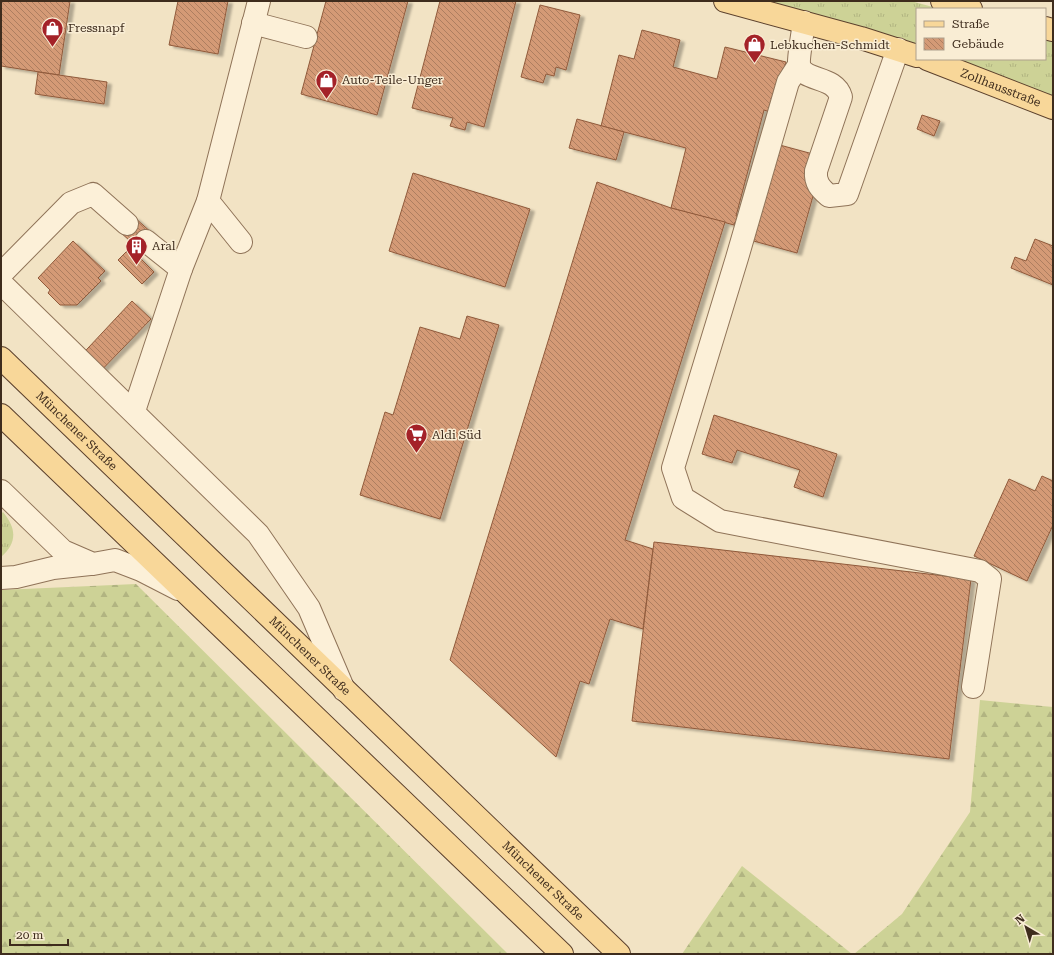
<svg xmlns="http://www.w3.org/2000/svg" width="1054" height="955" viewBox="0 0 1054 955" font-family="'Roboto Serif',serif">
<style>
.grass{fill:url(#grass-tufts)}
.forest{fill:url(#forest-firs)}
.building{fill:url(#building-back-hatch);stroke:#905a3b;filter:url(#shadow)}
.lines{fill:none;stroke-linecap:round;stroke-linejoin:round}
.minor-casing{stroke:#8f7358;stroke-width:24}
.major-casing{stroke:#5c412d;stroke-width:24}
.minor{stroke:#fcf0d8;stroke-width:22}
.major{stroke:#f8d799;stroke-width:22}
.labels{text-anchor:middle;dominant-baseline:central;stroke-width:3;stroke-linejoin:round;paint-order:stroke}
.poi-label{font-size:12px;fill:#3e2c1d;stroke:#f9edd4;text-anchor:start}
.street-label{font-size:12px;fill:#3e2c1d;stroke:#f9edd4}
</style>
<defs>
<pattern id="grass-tufts" width="24" height="20" patternUnits="userSpaceOnUse"><rect width="24" height="20" fill="#cdd296"/><path d="M3 7l-1-3M5 7V3M7 7l1-3M15 17l-1-3M17 17v-4M19 17l1-3" fill="none" stroke="#b1b481"/></pattern>
<pattern id="forest-firs" width="22" height="20" patternUnits="userSpaceOnUse"><rect width="22" height="20" fill="#cdd296"/><path d="M5 1l3.5 6h-7zM16 11l3.5 6h-7z" fill="#b1b481"/></pattern>
<pattern id="building-back-hatch" width="6" height="6" patternUnits="userSpaceOnUse"><rect width="6" height="6" fill="#d49a76"/><path d="M-1 5l2 2M0 0l6 6M5-1l2 2" fill="none" stroke="#ad7e60"/></pattern>
<filter id="shadow"><feDropShadow dx="4.5" dy="2.5" stdDeviation="1" flood-color="#0004"/></filter>
</defs>
<rect width="100%" height="100%" fill="#f2e3c4"/>
<g class="grass">
<polygon points="740,1 911,1 940,9 917,9 917,53"/>
<polygon points="1045,38 1053,40 1053,106 933,59 1045,59"/>
<path d="M3,512C16,528 18,542 1,557V514Z"/>
</g>
<g class="forest">
<polygon points="136,584 508,954 1,954 1,590"/>
<polygon points="980,700 1053,707 1053,954 854,954 902,914 970,812"/>
<polygon points="742,866 852,954 682,954"/>
</g>
<g class="building">
<polygon points="1,1 70,1 59,75 1,66"/>
<polygon points="178,1 228,1 218,54 169,45"/>
<polygon points="326,1 408,1 377,115 301,94"/>
<polygon points="440,1 516,1 484,127 467,122 465,130 450,126 453,118 412,108"/>
<polygon points="540,5 580,15 566,70 556,67 554,76 546,74 543,83 521,77"/>
<polygon points="642,30 680,40 673,67 717,79 725,47 786,62 773,113 764,110 736,216 755,221 776,144 824,157 797,253 750,240 753,227 735,222 734,225 671,208 686,148 601,126 619,55 634,59"/>
<polygon points="38,72 107,82 104,104 35,94"/>
<polygon points="922,115 940,121 934,136 917,129"/>
<polygon points="577,119 624,132 616,160 569,148"/>
<polygon points="413,173 530,209 505,287 389,251"/>
<polygon points="597,182 671,208 725,222 625,540 653,549 643,629 610,619 589,684 580,681 556,757 450,660"/>
<polygon points="134,217 153,234 139,249 120,232"/>
<polygon points="1035,239 1053,246 1053,285 1011,268 1015,257 1026,261"/>
<polygon points="73,241 105,271 98,278 101,281 77,305 60,305 48,293 50,290 38,278"/>
<polygon points="130,248 154,272 142,284 118,260"/>
<polygon points="132,301 151,319 92,380 74,363"/>
<polygon points="467,316 499,325 440,519 360,495 385,412 393,415 420,327 460,339"/>
<polygon points="714,415 837,454 823,497 794,487 800,470 737,450 732,463 702,454"/>
<polygon points="1042,476 1053,481 1053,525 1027,581 974,556 1009,479 1035,491"/>
<polygon points="654,542 971,579 949,759 632,721"/>
</g>
<g class="lines">
<defs>
<g id="minor">
<path d="M804,22C803,31 798,58 799,65C803,82 835,75 841,97L816,171C815,183 820,188 829,196L847,194L898,49"/>
<polyline points="253,23 306,37"/>
<polyline points="799,65 788,82 737,258 673,468 683,498 720,521 980,571 990,579 973,687"/>
<polyline points="208,201 241,242"/>
<polyline points="146,241 181,269"/>
<polyline points="1,274 71,203 93,194 127,224"/>
<polyline points="1,283 258,534 309,608 344,690"/>
<polyline points="134,411 181,269 208,201 259,1"/>
<polyline points="1,491 63,551 93,564 115,560 141,570 178,589"/>
<polyline points="1,578 16,577 53,568 90,564"/>
</g>
<g id="major">
<polyline points="725,1 861,38 917,56"/>
<polyline points="942,1 971,9"/>
<polyline points="1045,28 1053,30"/>
<path id="s1" d="M927,59L1053,108"/>
<path id="s2" d="M1,358L619,954"/>
<polyline points="1,415 562,954"/>
</g>
</defs>
<use href="#minor" class="minor-casing"/>
<use href="#major" class="major-casing"/>
<use href="#minor" class="minor"/>
<use href="#major" class="major"/>
</g>
<defs>
<symbol id="shop-pin" viewBox="-11 -11 22 30"><path d="M0 17L-7.5 6A9.5 9.5 0 1 1 7.5 6Z" fill="#a42228" stroke="#f9edd4"/><path d="M-5-2.5h2.3a2.7 3.5 0 0 1 5.4 0H5L5.5 6h-11ZM-1.5-2.5h3a1.5 2.3 0 0 0-3 0Z" fill="#fff"/></symbol>
<symbol id="building-pin" viewBox="-11 -11 22 30"><path d="M0 17L-7.5 6A9.5 9.5 0 1 1 7.5 6Z" fill="#a42228" stroke="#f9edd4"/><path d="M-4-6H4V6H1V3H-1V6H-4ZM-2.5-4.3h1.7v1.8h-1.7ZM.8-4.3h1.7v1.8H.8ZM-2.5-1h1.7V.8h-1.7ZM.8-1h1.7V.8H.8Z" fill="#fff"/></symbol>
<symbol id="supermarket-pin" viewBox="-11 -11 22 30"><path d="M0 17L-7.5 6A9.5 9.5 0 1 1 7.5 6Z" fill="#a42228" stroke="#f9edd4"/><path d="M-6-5.5h2.5l.6 2H6L4.5 2H-2.5L-4.4-4H-6ZM-1.5 3.2a1.3 1.3 0 1 0 .1 0ZM3 3.2a1.3 1.3 0 1 0 .1 0Z" fill="#fff"/></symbol>
</defs>
<g fill-rule="evenodd">
<use href="#shop-pin" x="40" y="16" width="25" height="34"/>
<use href="#shop-pin" x="742" y="32" width="25" height="34"/>
<use href="#shop-pin" x="314" y="68" width="25" height="34"/>
<use href="#building-pin" x="124" y="234" width="25" height="34"/>
<use href="#supermarket-pin" x="404" y="422" width="25" height="34"/>
</g>
<g class="labels">
<g class="poi-label">
<text x="68" y="28">Fressnapf</text>
<text x="770" y="45">Lebkuchen-Schmidt</text>
<text x="342" y="80">Auto-Teile-Unger</text>
<text x="152" y="246">Aral</text>
<text x="432" y="435">Aldi Süd</text>
</g>
<g class="street-label">
<text stroke="none"><textPath href="#s1" startOffset="79">Zollhausstraße</textPath></text>
<text stroke="none"><textPath href="#s2" startOffset="105">Münchener Straße</textPath></text>
<text stroke="none"><textPath href="#s2" startOffset="429">Münchener Straße</textPath></text>
<text stroke="none"><textPath href="#s2" startOffset="753">Münchener Straße</textPath></text>
</g>
</g>
<rect width="1054" height="955" fill="none" stroke="#3e2c1d" stroke-width="4"/>
<rect x="916" y="8" width="130" height="52" fill="#f9edd4" stroke="#aea08b"/>
<rect x="924" y="21" width="20" height="6" fill="#f8d799" stroke="#aea08b"/>
<text x="952" y="28" font-size="12" fill="#3e2c1d">Straße</text>
<rect x="924" y="38" width="20" height="12" fill="url(#building-back-hatch)" stroke="#aea08b"/>
<text x="952" y="48" font-size="12" fill="#3e2c1d">Gebäude</text>
<g transform="translate(1026 927) rotate(322)" stroke="#f9edd4" stroke-width="3" paint-order="stroke">
<path d="M0-3L7 15L0 10L-7 15Z" fill="#3e2c1d"/>
<text y="-6" font-size="11" font-weight="bold" text-anchor="middle" fill="#3e2c1d">N</text>
</g>
<path d="M10 939v6h58v-6" fill="none" stroke="#3e2c1d" stroke-width="2"/>
<text x="16" y="939" font-size="12" fill="#3e2c1d" stroke="#f9edd4" stroke-width="3" paint-order="stroke">20 m</text>
</svg>
